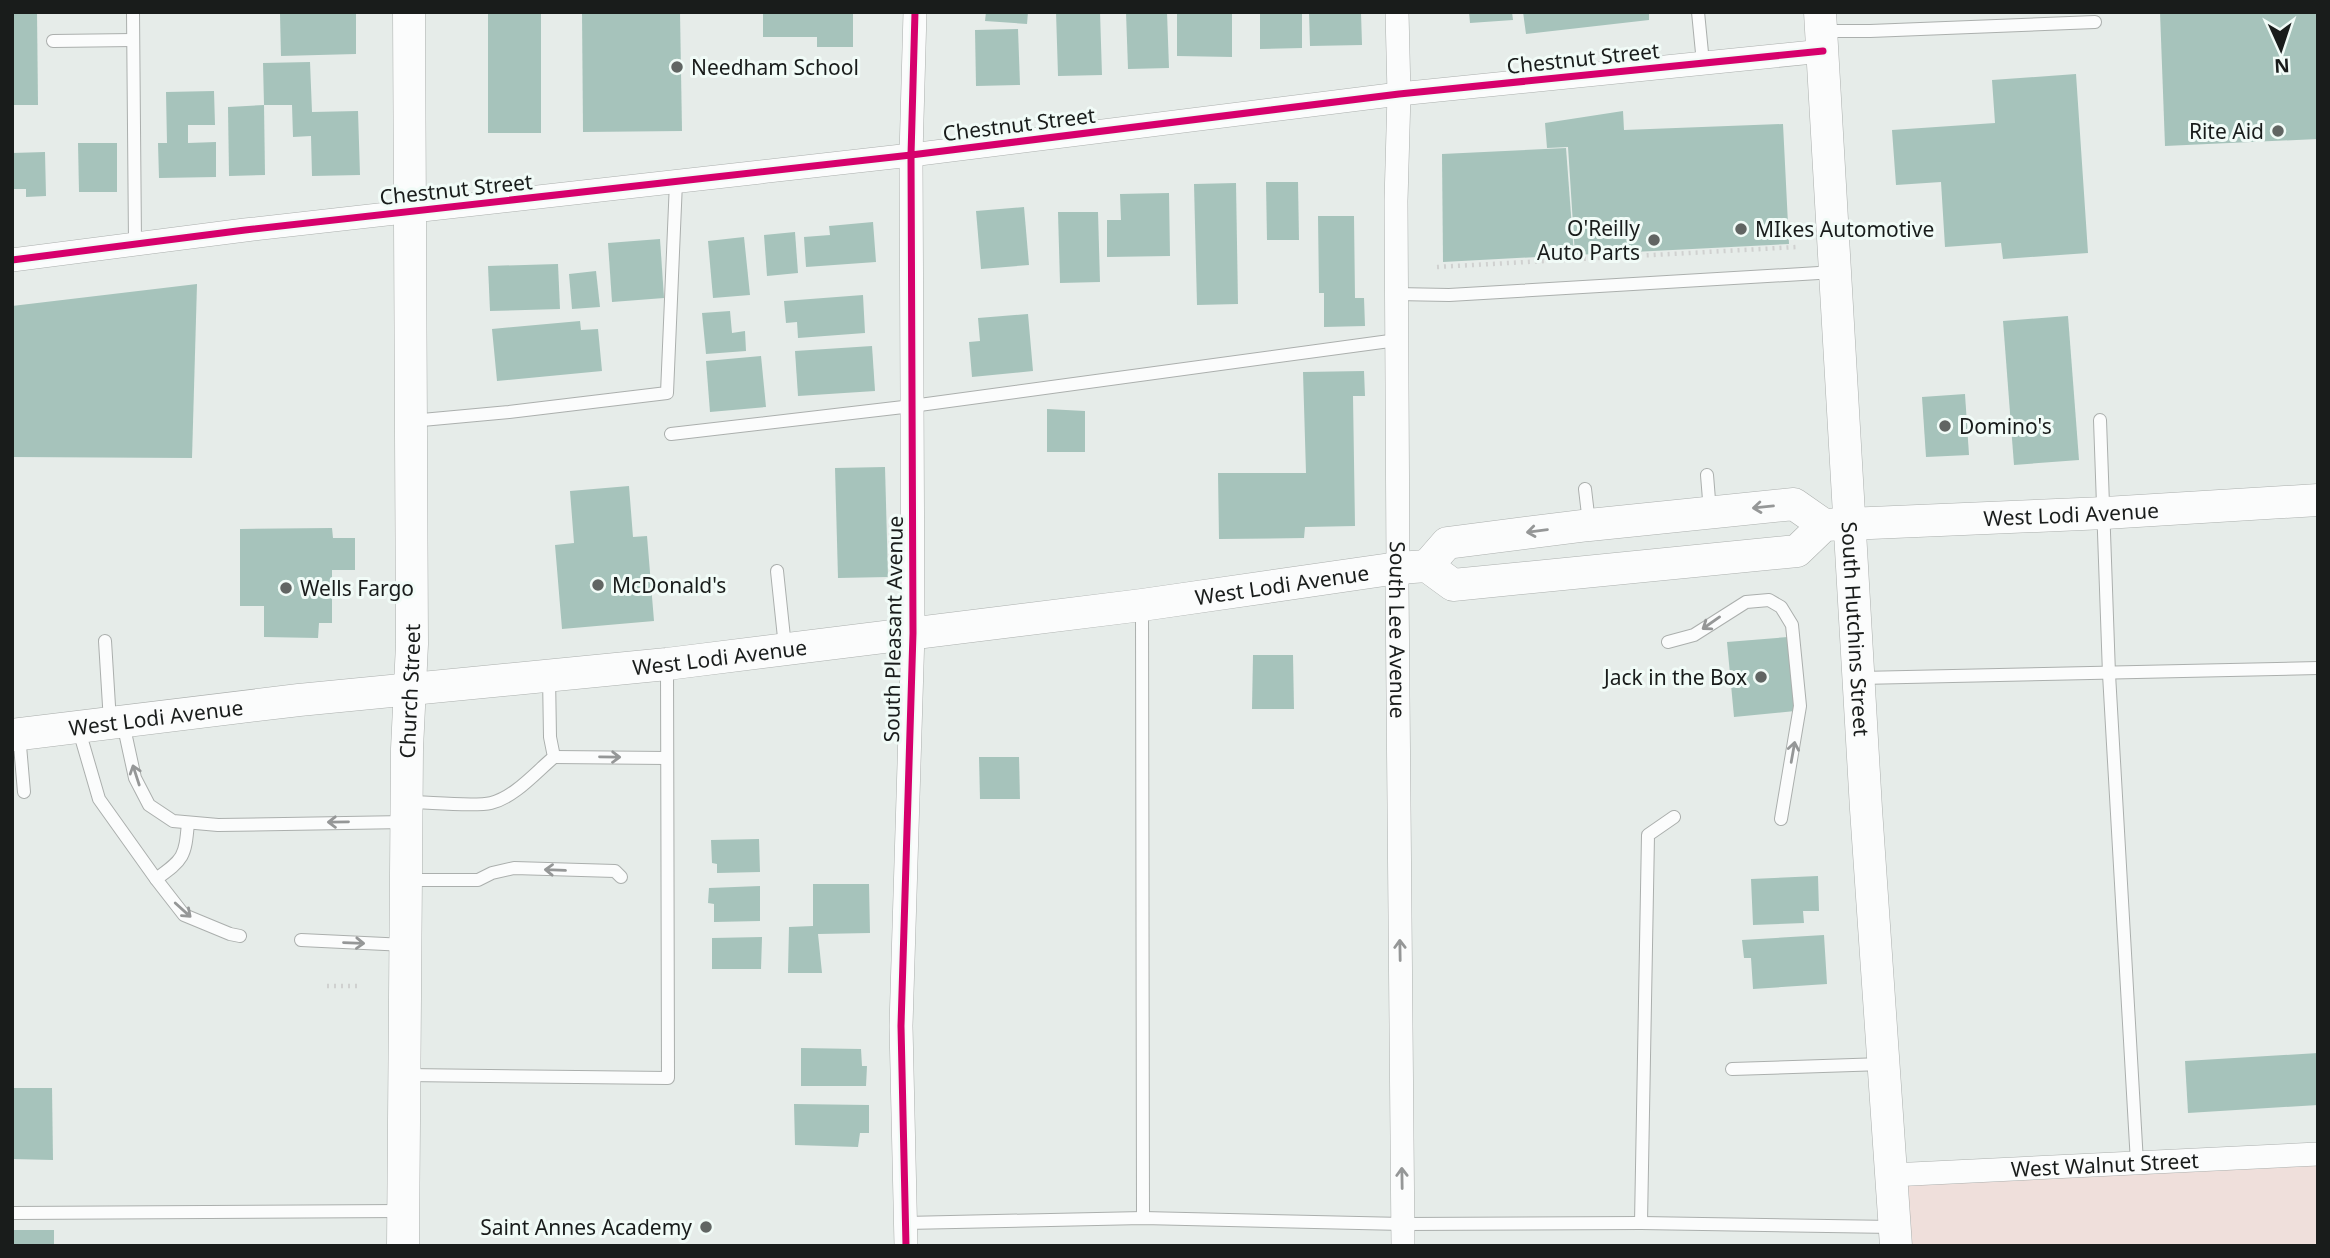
<svg xmlns="http://www.w3.org/2000/svg" width="2330" height="1258" viewBox="0 0 2330 1258" font-family="'Noto Sans',sans-serif">
<style>
.green{fill:#efdfdb}
.building{fill:#a6c3bb}
.lines{fill:none;stroke-linecap:round;stroke-linejoin:round}
.lane-casing{stroke:#abafad;stroke-width:14}
.street-casing{stroke:#abafad;stroke-width:24}
.secondary-casing{stroke:#abafad;stroke-width:33}
.path{stroke:#d0d1d0;stroke-width:4.5;stroke-dasharray:2 5;stroke-linecap:butt}
.lane{stroke:#fbfcfc;stroke-width:12}
.street{stroke:#fbfcfc;stroke-width:23}
.secondary{stroke:#fbfcfc;stroke-width:32}
.cycleway-casing{stroke:#f1fbf7;stroke-width:11}
.cycleway{stroke:#d6006c;stroke-width:7}
.oneway{stroke:#959797}
.poi-dot{fill:#616563;stroke:#f1fbf7;stroke-width:2.5}
.labels{text-anchor:middle;dominant-baseline:central;stroke-width:6;stroke-linejoin:round;paint-order:stroke}
.street-label{font-size:21px;fill:#191c1b;stroke:#f1fbf7}
.poi-label{font-size:21px;fill:#191c1b;stroke:#f1fbf7;text-anchor:start}
</style>
<rect width="100%" height="100%" fill="#e6ece9"/>
<polygon class="green" points="2318,1154 2318,1246 1896,1246 1891,1175"/>
<g class="building">
<polygon points="12,12 37,12 38,105 12,105"/>
<polygon points="356,12 356,54 281,56 280,14"/>
<rect x="488" y="12" width="53" height="121"/>
<polygon points="582,12 680,12 682,131 583,132"/>
<polygon points="763,12 853,12 853,47 817,47 817,37 763,37"/>
<polygon points="986,12 1028,12 1027,24 985,21"/>
<polygon points="1056,12 1100,12 1102,75 1058,76"/>
<polygon points="1126,12 1167,12 1169,68 1128,69"/>
<polygon points="1177,12 1232,12 1232,57 1177,56"/>
<polygon points="1260,12 1302,12 1302,48 1260,49"/>
<polygon points="1309,12 1361,12 1362,45 1310,46"/>
<polygon points="1469,12 1512,12 1513,20 1470,23"/>
<polygon points="1523,12 1649,12 1649,20 1526,34"/>
<polygon points="2160,12 2318,12 2318,139 2165,146"/>
<polygon points="1018,29 1020,85 976,86 975,30"/>
<polygon points="310,62 312,112 358,111 360,175 312,176 311,136 293,137 292,105 264,105 263,63"/>
<polygon points="2076,74 2088,253 2003,259 2001,243 1945,247 1941,182 1896,185 1892,130 1995,123 1992,80"/>
<polygon points="214,91 215,125 188,125 188,143 216,142 216,177 159,178 158,143 167,143 166,92"/>
<polygon points="264,105 265,175 229,176 228,107"/>
<polygon points="1623,111 1624,130 1783,124 1789,244 1575,255 1568,147 1547,148 1545,123"/>
<polygon points="78,143 117,143 117,192 79,192"/>
<polygon points="1566,148 1574,255 1443,262 1442,154"/>
<polygon points="45,152 46,196 26,197 26,189 12,189 12,153"/>
<polygon points="1266,182 1298,182 1299,240 1267,240"/>
<polygon points="1236,183 1238,304 1197,305 1194,184"/>
<polygon points="1169,193 1170,256 1107,257 1107,220 1121,220 1120,194"/>
<polygon points="1024,207 1029,265 981,269 976,211"/>
<polygon points="1058,212 1098,212 1100,282 1060,283"/>
<polygon points="1318,216 1354,216 1355,298 1364,298 1365,326 1324,327 1324,293 1319,293"/>
<polygon points="873,222 876,262 806,267 804,237 830,235 829,226"/>
<polygon points="795,232 798,273 767,276 764,235"/>
<polygon points="744,237 750,295 713,298 708,241"/>
<polygon points="660,239 664,298 612,302 608,243"/>
<polygon points="558,264 560,309 490,311 488,266"/>
<polygon points="596,271 600,307 572,309 569,274"/>
<polygon points="197,284 192,458 12,457 12,306"/>
<polygon points="863,295 865,333 798,338 797,322 786,323 784,301"/>
<polygon points="730,311 732,333 745,331 746,351 706,354 702,313"/>
<polygon points="1028,314 1033,371 972,377 969,342 980,341 978,318"/>
<polygon points="2068,316 2079,460 2014,465 2003,321"/>
<polygon points="580,321 581,330 598,329 602,371 497,381 492,329"/>
<polygon points="872,346 875,391 798,396 795,351"/>
<polygon points="761,356 766,407 710,412 706,361"/>
<polygon points="1364,371 1365,396 1353,396 1355,526 1305,527 1304,538 1219,539 1218,473 1306,473 1303,372"/>
<polygon points="1965,394 1969,455 1926,457 1922,397"/>
<polygon points="1047,409 1085,411 1085,452 1047,452"/>
<polygon points="885,467 888,577 838,578 835,468"/>
<polygon points="629,486 633,537 647,536 654,621 562,629 555,545 574,543 570,491"/>
<polygon points="332,528 333,538 355,538 355,570 332,570 332,623 319,623 318,638 264,637 264,606 240,606 240,529"/>
<polygon points="1788,637 1795,711 1734,717 1727,642"/>
<polygon points="1253,655 1293,655 1294,709 1252,709"/>
<polygon points="979,757 1019,757 1020,799 980,799"/>
<polygon points="759,839 760,872 717,873 717,864 712,863 711,840"/>
<polygon points="1818,876 1819,911 1803,911 1804,923 1753,925 1751,879"/>
<polygon points="813,884 869,884 870,933 818,934 822,973 788,973 789,927 813,926"/>
<polygon points="760,886 760,921 714,922 714,904 708,903 709,888"/>
<polygon points="1824,935 1827,984 1753,989 1751,958 1744,958 1742,940"/>
<polygon points="762,937 761,969 712,969 712,938"/>
<polygon points="801,1048 861,1049 862,1066 867,1066 866,1086 801,1086"/>
<polygon points="2318,1053 2318,1105 2188,1113 2185,1061"/>
<polygon points="12,1088 52,1088 53,1160 12,1159"/>
<polygon points="794,1104 869,1105 869,1133 860,1133 858,1147 795,1145"/>
<rect x="12" y="1230" width="42" height="16"/>
</g>
<g class="lines">
<defs>
<g id="lane">
<polyline points="133,12 135,243"/>
<polyline points="1698,12 1703,63"/>
<polyline points="1822,31 1870,31 2095,22"/>
<polyline points="53,41 133,40"/>
<polyline points="1396,294 1449,295 1835,272"/>
<polyline points="2100,420 2109,674 2137,1163"/>
<polyline points="411,421 509,412 667,393 676,182"/>
<polyline points="671,434 912,406 1397,340"/>
<polyline points="1707,475 1710,512"/>
<polyline points="1585,489 1589,523"/>
<polyline points="777,571 785,647"/>
<polyline points="1142,606 1143,1218"/>
<polyline points="105,641 110,722"/>
<polyline points="1668,642 1694,635 1746,602 1769,600 1781,607 1792,625 1800,706 1781,819"/>
<polyline points="1860,678 2318,668"/>
<polyline points="123,723 135,778 149,805 173,821 218,825 406,822"/>
<polyline points="78,727 99,799 156,879 184,915 230,934 240,936"/>
<polyline points="19,734 24,792"/>
<polyline points="554,757 667,758"/>
<path d="M407,802C427,802 474,807 491,803C515,797 536,772 554,757L550,737L549,676"/>
<path d="M156,879C184,859 185,857 188,823"/>
<polyline points="407,880 478,880 492,873 514,868 615,871 621,877"/>
<polyline points="301,940 406,945"/>
<polyline points="1732,1069 1883,1064"/>
<polyline points="406,1075 668,1078 667,665"/>
<polyline points="12,1213 403,1211"/>
<polyline points="905,1223 1143,1218 1403,1224 1641,1223 1894,1227"/>
<polyline points="1641,1223 1648,835 1674,817"/>
</g>
<g id="street">
<path id="s1" d="M1397,12L1399,94L1396,201L1398,568L1397,584L1403,1246"/>
<polyline points="12,260 245,230 911,155 1399,94 1823,51"/>
<path id="s2" d="M1891,1175L2318,1154"/>
<polyline points="906,1246 901,1026 913,633 911,155 915,12"/>
</g>
<g id="secondary">
<path id="s3" d="M1820,12L1866,809L1896,1246"/>
<polyline points="1427,566 1447,543 1589,525 1794,504 1824,525"/>
<path id="s4" d="M12,735L299,700L667,664L1142,605L1398,568L1427,566L1453,585L1797,551L1824,525L2105,513L2318,500"/>
<path id="s5" d="M403,1246L407,749L412,644L409,12"/>
</g>
</defs>
<use href="#lane" class="lane-casing"/>
<use href="#street" class="street-casing"/>
<use href="#secondary" class="secondary-casing"/>
<g class="path">
<polyline points="1437,267 1797,247"/>
<polyline points="327,986 359,986"/>
</g>
<use href="#lane" class="lane"/>
<use href="#street" class="street"/>
<use href="#secondary" class="secondary"/>
<defs>
<g id="cycleway">
<polyline points="12,260 245,230 911,155 1399,94 1823,51"/>
<polyline points="906,1246 901,1026 913,633 911,155 915,12"/>
</g>
</defs>
<use href="#cycleway" class="cycleway-casing"/>
<use href="#cycleway" class="cycleway"/>
</g>
<defs><path id="oneway-shaft" d="M-6 0H5M1.5-3L5.5 0L1.5 3" fill="none" stroke-width="1.6" stroke-linecap="round" stroke-linejoin="round" transform="scale(1.75)"/></defs>
<g class="oneway">
<use href="#oneway-shaft" transform="translate(1763 507) rotate(174)"/>
<use href="#oneway-shaft" transform="translate(1537 531) rotate(173)"/>
<use href="#oneway-shaft" transform="translate(1711 623) rotate(145)"/>
<use href="#oneway-shaft" transform="translate(1793 752) rotate(-80)"/>
<use href="#oneway-shaft" transform="translate(610 757) rotate(1)"/>
<use href="#oneway-shaft" transform="translate(136 775) rotate(-108)"/>
<use href="#oneway-shaft" transform="translate(338 822) rotate(179)"/>
<use href="#oneway-shaft" transform="translate(555 870) rotate(-178)"/>
<use href="#oneway-shaft" transform="translate(183 910) rotate(42)"/>
<use href="#oneway-shaft" transform="translate(354 943) rotate(2)"/>
<use href="#oneway-shaft" transform="translate(1400 950) rotate(-91)"/>
<use href="#oneway-shaft" transform="translate(1402 1178) rotate(-91)"/>
</g>
<g class="poi-dot">
<circle cx="677" cy="67" r="7"/>
<circle cx="2278" cy="131" r="7"/>
<circle cx="1741" cy="229" r="7"/>
<circle cx="1654" cy="240" r="7"/>
<circle cx="1945" cy="426" r="7"/>
<circle cx="598" cy="585" r="7"/>
<circle cx="286" cy="588" r="7"/>
<circle cx="1761" cy="677" r="7"/>
<circle cx="706" cy="1227" r="7"/>
</g>
<g class="labels">
<g class="street-label">
<text transform="translate(1583 58) rotate(-6)">Chestnut Street</text>
<text transform="translate(1019 124) rotate(-7)">Chestnut Street</text>
<text transform="translate(456 189) rotate(-6)">Chestnut Street</text>
<text stroke="none"><textPath href="#s4" startOffset="2088">West Lodi Avenue</textPath></text>
<text stroke="none"><textPath href="#s4" startOffset="1279">West Lodi Avenue</textPath></text>
<text transform="translate(893 629) rotate(-89)">South Pleasant Avenue</text>
<text stroke="none"><textPath href="#s1" startOffset="618">South Lee Avenue</textPath></text>
<text stroke="none"><textPath href="#s3" startOffset="618">South Hutchins Street</textPath></text>
<text stroke="none"><textPath href="#s4" startOffset="712">West Lodi Avenue</textPath></text>
<text stroke="none"><textPath href="#s5" startOffset="555">Church Street</textPath></text>
<text stroke="none"><textPath href="#s4" startOffset="145">West Lodi Avenue</textPath></text>
<text stroke="none"><textPath href="#s2" startOffset="214">West Walnut Street</textPath></text>
</g>
<g class="poi-label">
<text x="691" y="67">Needham School</text>
<text x="2264" y="131" text-anchor="end">Rite Aid</text>
<text x="1640" y="228" text-anchor="end">O'Reilly<tspan x="1640" dy="24">Auto Parts</tspan></text>
<text x="1755" y="229">MIkes Automotive</text>
<text x="1959" y="426">Domino's</text>
<text x="612" y="585">McDonald's</text>
<text x="300" y="588">Wells Fargo</text>
<text x="1747" y="677" text-anchor="end">Jack in the Box</text>
<text x="692" y="1227" text-anchor="end">Saint Annes Academy</text>
</g>
</g>
<rect width="2330" height="1258" fill="none" stroke="#191c1b" stroke-width="28"/>
<g transform="translate(2281 49) rotate(177)" stroke="#f1fbf7" stroke-width="5" paint-order="stroke">
<path d="M0-5L12 26L0 18L-12 26Z" fill="#191c1b"/>
<text y="-10" font-size="19" font-weight="bold" text-anchor="middle" fill="#191c1b">N</text>
</g>
</svg>
